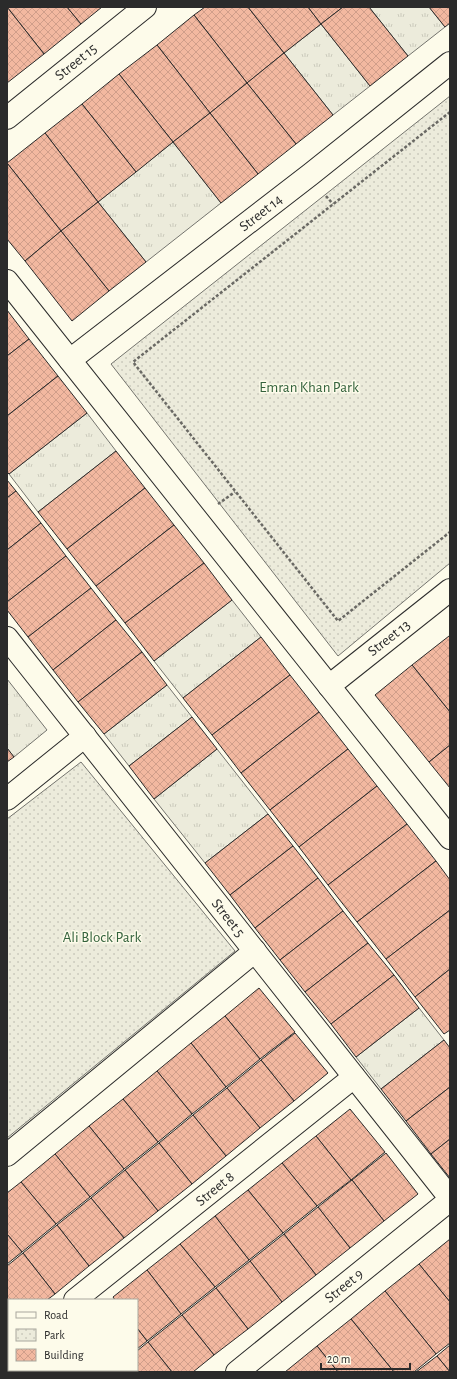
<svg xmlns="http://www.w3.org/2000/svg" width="457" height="1379" viewBox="0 0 457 1379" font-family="'Alegreya Sans',sans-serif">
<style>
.grass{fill:url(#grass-tufts);stroke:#74746e}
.park{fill:url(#park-dots);stroke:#74746e}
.building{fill:url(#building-cross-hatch);stroke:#2b2b2b}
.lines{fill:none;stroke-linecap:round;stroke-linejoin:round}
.minor-casing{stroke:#2b2b2b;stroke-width:24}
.path{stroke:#6a6964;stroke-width:2.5;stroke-dasharray:3 2;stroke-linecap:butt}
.minor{stroke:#fdfbea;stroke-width:22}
.labels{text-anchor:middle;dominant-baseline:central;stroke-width:3;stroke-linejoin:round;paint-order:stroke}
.street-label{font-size:15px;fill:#2b2b2b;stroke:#fdfbea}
.park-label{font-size:15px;fill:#34623c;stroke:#fdfbea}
</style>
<defs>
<pattern id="grass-tufts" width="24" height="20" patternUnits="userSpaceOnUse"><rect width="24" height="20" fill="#ecebdb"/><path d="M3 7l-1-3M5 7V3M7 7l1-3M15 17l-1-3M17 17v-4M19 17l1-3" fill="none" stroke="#cbcabc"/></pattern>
<pattern id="park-dots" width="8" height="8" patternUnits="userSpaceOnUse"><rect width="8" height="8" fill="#ecebdb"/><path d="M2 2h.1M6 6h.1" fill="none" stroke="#cbcabc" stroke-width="1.8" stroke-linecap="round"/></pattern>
<pattern id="building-cross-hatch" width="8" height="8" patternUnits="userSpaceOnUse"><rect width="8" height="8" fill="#f2b8a0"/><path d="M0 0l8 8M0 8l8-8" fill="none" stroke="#d09e8a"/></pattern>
</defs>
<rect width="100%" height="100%" fill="#fdfbea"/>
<g class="grass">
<polygon points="369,7 429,7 445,27 408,56"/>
<polygon points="321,24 370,86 333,115 284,53"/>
<polygon points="173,142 221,203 146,262 98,202"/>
<polygon points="87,413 116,451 38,512 9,474"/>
<polygon points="232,600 261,637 183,698 154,661"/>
<polygon points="7,679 47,730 14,757 7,748"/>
<polygon points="167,685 192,717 129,766 104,734"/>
<polygon points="217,749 268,814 205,863 154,799"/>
<polygon points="419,1008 444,1040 381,1089 356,1057"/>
</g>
<g class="park">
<polygon points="450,96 450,563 338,656 111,364"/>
<polygon points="81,762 235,951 7,1138 7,819"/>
</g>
<g class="building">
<polygon points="7,7 67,7 81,24 44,54"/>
<polygon points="7,7 44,54 7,83"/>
<polygon points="67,7 102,7 81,24"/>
<polygon points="205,7 248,7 284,53 247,83 194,15"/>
<polygon points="248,7 308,7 321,24 284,53"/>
<polygon points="308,7 343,7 321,24"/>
<polygon points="343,7 369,7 408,56 370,86 321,24"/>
<polygon points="429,7 450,7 450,23 445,27"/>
<polygon points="194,15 247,83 210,113 157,45"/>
<polygon points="157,45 210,113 173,142 119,74"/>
<polygon points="284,53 333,115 296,144 247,83"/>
<polygon points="119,74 173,142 136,172 82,104"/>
<polygon points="247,83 296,144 258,174 210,113"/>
<polygon points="82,104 136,172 98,202 45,133"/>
<polygon points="210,113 258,174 221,203 173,142"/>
<polygon points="45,133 98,202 61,231 7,163"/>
<polygon points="7,163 61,231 25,261 7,239"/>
<polygon points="98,202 146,262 109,291 61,231"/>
<polygon points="61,231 109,291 72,321 25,261"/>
<polygon points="7,310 29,339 7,356"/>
<polygon points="29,339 58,376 7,416 7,356"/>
<polygon points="58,376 87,413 9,474 7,472 7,416"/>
<polygon points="116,451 145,488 67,549 38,512"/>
<polygon points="7,480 16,491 7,498"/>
<polygon points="145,488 174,525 96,586 67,549"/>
<polygon points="16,491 41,523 7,550 7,498"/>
<polygon points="41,523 66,556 7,602 7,550"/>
<polygon points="174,525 204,563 125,623 96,586"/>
<polygon points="66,556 91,588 28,637 7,610 7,602"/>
<polygon points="204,563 232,600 154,661 125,623"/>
<polygon points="91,588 116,620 53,670 28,637"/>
<polygon points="116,620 142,652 78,702 53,670"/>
<polygon points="449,636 450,637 450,712 412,665"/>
<polygon points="261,637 290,675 212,735 183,698"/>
<polygon points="142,652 167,685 104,734 78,702"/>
<polygon points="412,665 450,712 450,745 429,762 375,695"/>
<polygon points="290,675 319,712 241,773 212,735"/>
<polygon points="319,712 348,749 270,810 241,773"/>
<polygon points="192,717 217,749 154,799 129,766"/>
<polygon points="450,745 450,788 429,762"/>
<polygon points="7,748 14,757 7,762"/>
<polygon points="348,749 377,786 299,847 270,810"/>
<polygon points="377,786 407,824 328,885 299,847"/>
<polygon points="268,814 293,846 230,895 205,863"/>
<polygon points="407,824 436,861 357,922 328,885"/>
<polygon points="293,846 318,878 255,928 230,895"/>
<polygon points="436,861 450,880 450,910 386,959 357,922"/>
<polygon points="318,878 343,911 280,960 255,928"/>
<polygon points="450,910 450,969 415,997 386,959"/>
<polygon points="343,911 368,943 305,992 280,960"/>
<polygon points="368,943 394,975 331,1024 305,992"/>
<polygon points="450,969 450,1030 444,1034 415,997"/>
<polygon points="394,975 419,1008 356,1057 331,1024"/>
<polygon points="259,988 295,1032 260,1059 225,1016"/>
<polygon points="225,1016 260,1059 226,1087 191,1043"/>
<polygon points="295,1033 328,1073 294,1101 261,1060"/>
<polygon points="444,1040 450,1048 450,1087 406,1121 381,1089"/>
<polygon points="191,1043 226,1087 192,1114 157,1071"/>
<polygon points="261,1060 294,1101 260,1128 227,1088"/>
<polygon points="157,1071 192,1114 158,1142 123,1099"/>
<polygon points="450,1087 450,1139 431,1154 406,1121"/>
<polygon points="227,1088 260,1128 226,1156 193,1115"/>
<polygon points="123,1099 158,1142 124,1169 89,1126"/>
<polygon points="350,1109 385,1152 351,1180 316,1136"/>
<polygon points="193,1115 226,1156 192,1184 159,1143"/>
<polygon points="89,1126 124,1169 90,1197 55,1154"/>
<polygon points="316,1136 351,1180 317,1206 282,1163"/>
<polygon points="450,1139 450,1178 431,1154"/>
<polygon points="159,1143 192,1184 158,1211 125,1170"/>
<polygon points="386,1153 418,1194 384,1221 352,1180"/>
<polygon points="55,1154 90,1197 56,1224 21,1182"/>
<polygon points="282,1163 317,1206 283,1233 248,1190"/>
<polygon points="125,1170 158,1211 124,1238 91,1198"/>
<polygon points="352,1180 384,1221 350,1248 318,1207"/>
<polygon points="21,1182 56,1224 22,1252 7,1234 7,1193"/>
<polygon points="248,1190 283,1233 249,1260 215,1216"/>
<polygon points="91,1198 124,1238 89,1266 57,1225"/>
<polygon points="318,1207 350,1248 316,1275 284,1234"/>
<polygon points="215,1216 249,1260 215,1287 180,1244"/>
<polygon points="57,1225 89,1266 55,1294 23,1253"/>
<polygon points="7,1234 22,1252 7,1264"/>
<polygon points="284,1234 316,1275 282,1302 250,1261"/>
<polygon points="450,1239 450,1302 419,1264"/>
<polygon points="180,1244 215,1287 181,1314 147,1270"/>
<polygon points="23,1253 55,1294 47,1300 9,1300 9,1306 7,1303 7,1266"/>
<polygon points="250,1261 282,1302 248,1329 216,1288"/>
<polygon points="419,1264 450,1302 450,1343 436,1354 385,1291"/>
<polygon points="147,1270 181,1314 147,1341 137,1328 137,1300 115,1300 113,1297"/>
<polygon points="216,1288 248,1329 214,1355 182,1315"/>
<polygon points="385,1291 436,1354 414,1372 394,1372 351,1319"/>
<polygon points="182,1315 214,1355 193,1372 172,1372 148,1342"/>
<polygon points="351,1319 394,1372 338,1372 317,1346"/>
<polygon points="137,1328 147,1341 137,1349"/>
<polygon points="148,1342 172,1372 117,1372 116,1370 137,1370 137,1351"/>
<polygon points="450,1345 450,1372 437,1356"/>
<polygon points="317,1346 338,1372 285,1372"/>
<polygon points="437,1356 450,1372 416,1372"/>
<polygon points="60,1370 110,1370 108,1372 62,1372"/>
</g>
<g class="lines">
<defs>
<g id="minor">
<polyline points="7,118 145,7"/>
<polyline points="7,281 450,838"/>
<polyline points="70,360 311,174 450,63"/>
<polyline points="7,638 450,1198"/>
<polyline points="329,686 450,590"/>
<polyline points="7,799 85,736"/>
<polyline points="7,1155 255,951"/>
<polyline points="75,1300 354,1077"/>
<polyline points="7,1340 9,1342"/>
<polyline points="31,1370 33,1372"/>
<polyline points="237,1372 450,1200"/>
</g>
</defs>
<use href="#minor" class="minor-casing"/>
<g class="path">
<polyline points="450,112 133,362 338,621 450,532"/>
<polyline points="326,196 333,204"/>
<polyline points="218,504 235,492"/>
</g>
<use href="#minor" class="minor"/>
</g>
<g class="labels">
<g class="street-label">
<text transform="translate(76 62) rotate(-39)">Street 15</text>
<text transform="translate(261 213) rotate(-38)">Street 14</text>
<text transform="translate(389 638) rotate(-38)">Street 13</text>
<text transform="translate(228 918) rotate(52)">Street 5</text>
<text transform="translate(215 1189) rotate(-39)">Street 8</text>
<text transform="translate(344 1286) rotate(-39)">Street 9</text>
</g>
<g class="park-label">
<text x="309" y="387">Emran Khan Park</text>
<text x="102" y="937">Ali Block Park</text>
</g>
</g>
<rect width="457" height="1379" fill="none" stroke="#2b2b2b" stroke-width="16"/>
<rect x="8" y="1299" width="130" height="72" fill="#fdfbea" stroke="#a9a89e"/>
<rect x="16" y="1312" width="20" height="6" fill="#fdfbea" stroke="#a9a89e"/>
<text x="44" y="1319" font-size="12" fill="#2b2b2b">Road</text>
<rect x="16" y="1329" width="20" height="12" fill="url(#park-dots)" stroke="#a9a89e"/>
<text x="44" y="1339" font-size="12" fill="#2b2b2b">Park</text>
<rect x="16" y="1349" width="20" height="12" fill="url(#building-cross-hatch)" stroke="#a9a89e"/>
<text x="44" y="1359" font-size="12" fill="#2b2b2b">Building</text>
<path d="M321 1363v6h89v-6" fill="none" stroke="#2b2b2b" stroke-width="2"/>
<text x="327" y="1363" font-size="12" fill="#2b2b2b" stroke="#fdfbea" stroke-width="3" paint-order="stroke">20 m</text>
</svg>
